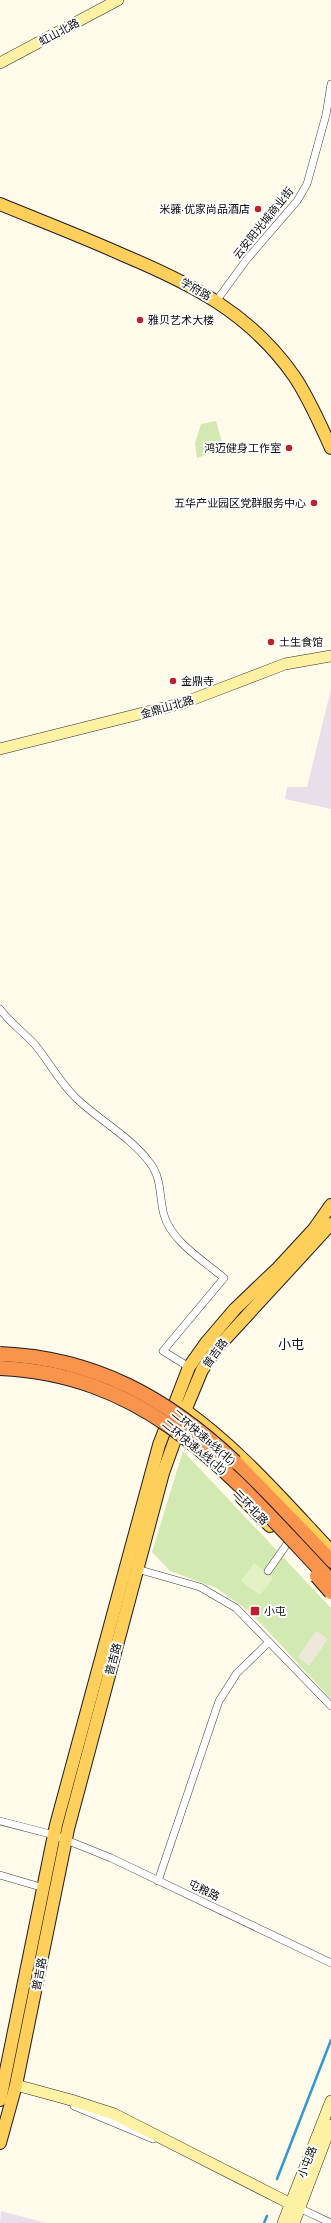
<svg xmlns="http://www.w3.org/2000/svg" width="331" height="2223" viewBox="0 0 331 2223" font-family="'Crimson Pro','Noto Sans SC',serif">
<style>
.industrial{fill:#e9dfeb}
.green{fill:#d2eab2}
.pitch{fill:#e3f1c4}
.plaza{fill:#eee8da}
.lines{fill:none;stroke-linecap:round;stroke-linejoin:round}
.stream{stroke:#3198d2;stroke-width:2.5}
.street-casing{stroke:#3e3e3e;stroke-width:8}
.secondary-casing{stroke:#2d2d2d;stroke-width:12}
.primary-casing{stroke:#1c1c1c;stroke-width:14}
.highway-casing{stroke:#1c1c1c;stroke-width:16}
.street{stroke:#fff;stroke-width:7}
.secondary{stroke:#fff1a4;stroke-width:11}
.primary{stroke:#fecf5b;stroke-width:12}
.highway{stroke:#fa944d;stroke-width:14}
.highway-bridge-casing{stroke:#1c1c1c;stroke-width:16;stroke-linecap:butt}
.highway-bridge{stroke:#fa944d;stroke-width:14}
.poi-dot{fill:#bf1f2e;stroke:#fff;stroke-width:1.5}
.labels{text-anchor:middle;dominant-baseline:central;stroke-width:4;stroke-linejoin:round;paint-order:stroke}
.street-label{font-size:11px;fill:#0b0b0b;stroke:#fff}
.poi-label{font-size:11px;fill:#0b0b0b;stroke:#fff;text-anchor:start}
.quarter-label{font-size:13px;fill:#0b0b0b;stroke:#fff}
</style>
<rect width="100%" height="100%" fill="#fffae9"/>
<g class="industrial">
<polygon points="331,689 331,809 285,799 287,787 307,787"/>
<polygon points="1,2211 46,2223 0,2223"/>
</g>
<g class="green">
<polygon points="216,421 222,442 221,449 197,458 195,443 201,424"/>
<polygon points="183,1451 331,1608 331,1699 250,1612 216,1588 170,1571 152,1552"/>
</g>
<polygon class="pitch" points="254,1563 273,1578 260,1595 241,1581"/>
<polygon class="plaza" points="316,1631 328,1639 309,1666 298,1657"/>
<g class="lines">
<g class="stream">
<polyline points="277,2179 331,2040"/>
<polyline points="264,2223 267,2216"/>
</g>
<defs>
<g id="street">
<polyline points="217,300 247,259 297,201 307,184 326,115 331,84"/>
<path d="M0,1009C10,1023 25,1033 36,1046C50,1063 60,1083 77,1099C99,1120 132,1138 150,1163C162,1178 159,1197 164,1215C171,1241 204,1261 224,1278L163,1351L189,1367"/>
<polyline points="137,1569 200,1587 236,1608 331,1706"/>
<polyline points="268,1571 287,1544"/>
<polyline points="0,1821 54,1835 111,1858 331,1963"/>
<polyline points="0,1875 44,1888"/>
<polyline points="158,1881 219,1701 237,1673 269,1642"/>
<polyline points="74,2106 153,2139"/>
<polyline points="297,2207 331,2223"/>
</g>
<g id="secondary">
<polyline points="0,63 118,0"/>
<polyline points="0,749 183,703 285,664 331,656"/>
<polyline points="16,2085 71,2100 114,2114 291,2204"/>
<polyline points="283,2223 331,2101"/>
<polyline points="294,2223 331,2125"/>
</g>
<g id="primary">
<path d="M0,204C41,221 83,237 123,255C192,284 250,313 294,376C309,398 320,424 331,448"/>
<path d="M179,1406C236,1445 283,1500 331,1551"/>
<polyline points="242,1498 270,1526"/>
<polyline points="0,2100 56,1825 159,1445 189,1367 206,1343 235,1309 278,1268 314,1229 331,1205"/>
<polyline points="0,2143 16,2085 68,1829 163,1473 187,1406 202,1370 217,1348 331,1224"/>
</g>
<polyline id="highway" points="235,1462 331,1561"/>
</defs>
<use href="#street" class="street-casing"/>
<use href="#secondary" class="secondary-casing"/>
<use href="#primary" class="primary-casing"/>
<use href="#highway" class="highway-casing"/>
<use href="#street" class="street"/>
<use href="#secondary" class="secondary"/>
<use href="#primary" class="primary"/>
<use href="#highway" class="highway"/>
<defs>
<g id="highway-bridge">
<path d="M0,1354C95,1358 167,1398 235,1462"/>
<path d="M0,1368C154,1375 233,1478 331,1581"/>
<polyline points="317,1576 331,1592"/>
</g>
</defs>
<use href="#highway-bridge" class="highway-bridge-casing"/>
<use href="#highway-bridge" class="highway-bridge"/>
</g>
<g class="poi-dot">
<circle cx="258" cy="209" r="4"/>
<circle cx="140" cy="320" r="4"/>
<circle cx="289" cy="448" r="4"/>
<circle cx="314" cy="503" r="4"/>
<circle cx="271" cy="642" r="4"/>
<circle cx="173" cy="681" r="4"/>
<rect x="250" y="1606" width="10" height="10" rx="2"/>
</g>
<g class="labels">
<g class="street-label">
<text transform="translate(59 32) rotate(-28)">虹山北路</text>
<text transform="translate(263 223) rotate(-51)">云安阳光城商业街</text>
<text transform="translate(196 289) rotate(29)">学府路</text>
<text transform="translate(167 707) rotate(-16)">金鼎山北路</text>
<text transform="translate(215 1353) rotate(-54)">普吉路</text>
<text transform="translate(204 1437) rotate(40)">二环快速B线(北)</text>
<text transform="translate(195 1447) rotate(39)">二环快速A线(北)</text>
<text transform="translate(251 1507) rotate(46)">二环北路</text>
<text transform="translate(113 1659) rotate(-75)">普吉路</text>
<text transform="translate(204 1890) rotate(26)">屯粮路</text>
<text transform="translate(39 1974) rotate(-79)">普吉路</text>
<text transform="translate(307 2162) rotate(-69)">小屯路</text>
</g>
<g class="poi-label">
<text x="250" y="209" text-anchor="end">米蕥·优家尚品酒店</text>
<text x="148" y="320">雅贝艺术大楼</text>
<text x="281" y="448" text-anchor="end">鸿迈健身工作室</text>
<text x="306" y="503" text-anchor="end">五华产业园区党群服务中心</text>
<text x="279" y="642">土生食馆</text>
<text x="181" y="681">金鼎寺</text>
<text x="264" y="1611">小屯</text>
</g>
<g class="quarter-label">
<text x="291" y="1344">小屯</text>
</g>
</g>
</svg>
